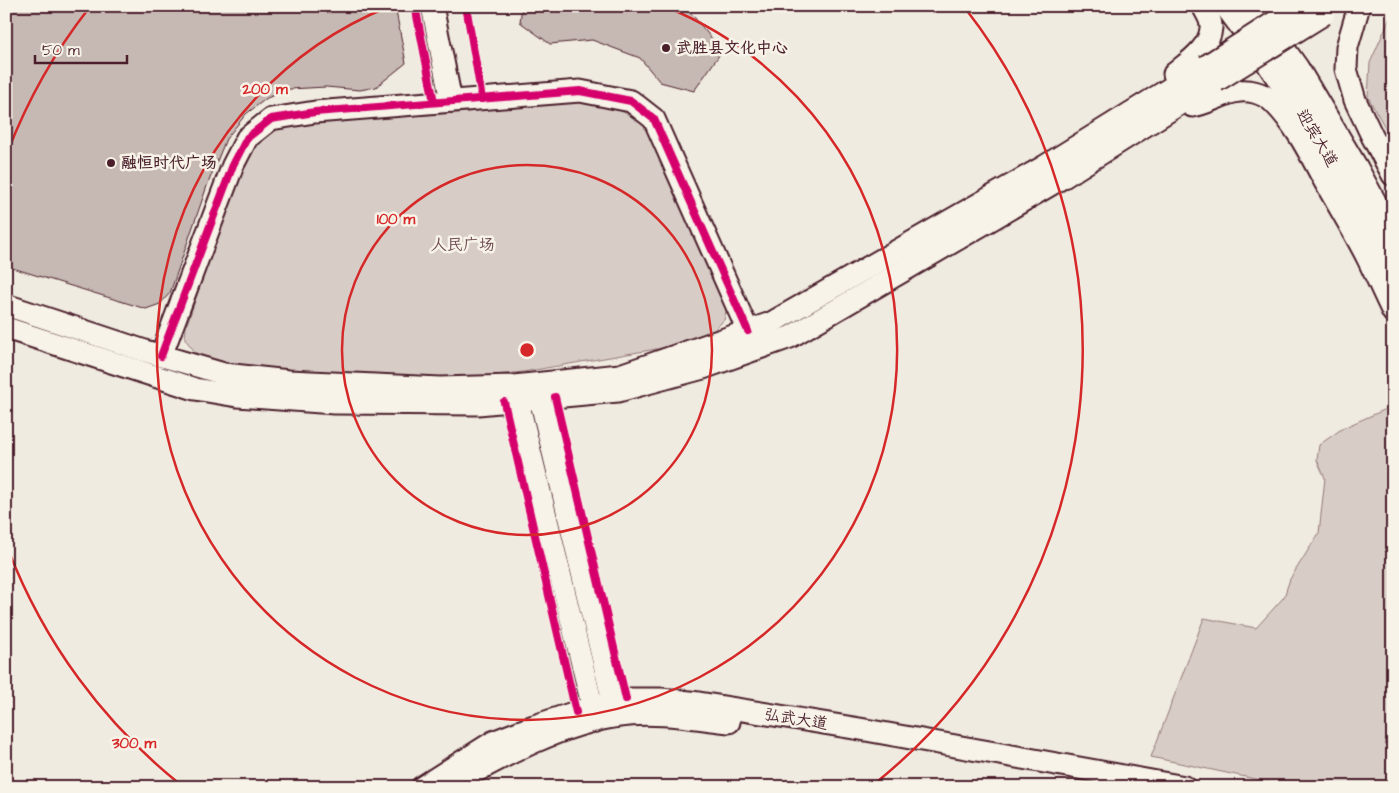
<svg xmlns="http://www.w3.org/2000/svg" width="1399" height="793" viewBox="0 0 1399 793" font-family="'Architects Daughter','LXGW WenKai TC',sans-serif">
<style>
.green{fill:#d8cdc6;stroke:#917678}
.building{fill:#c6b8b3;stroke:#4a1f2b}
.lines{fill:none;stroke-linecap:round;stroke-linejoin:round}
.secondary-casing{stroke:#4a1f2b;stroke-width:25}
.primary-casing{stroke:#4a1f2b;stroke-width:28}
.secondary{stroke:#f7f3e8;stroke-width:21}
.primary{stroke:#f7f3e8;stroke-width:24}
.secondary-bridge-casing{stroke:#4a1f2b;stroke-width:25;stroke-linecap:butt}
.secondary-bridge{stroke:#f7f3e8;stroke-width:21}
.cycleway-casing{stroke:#f7f3e8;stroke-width:11}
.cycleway{stroke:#d6006c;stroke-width:8}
.ring{fill:none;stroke:#d62828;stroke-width:2.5}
.poi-dot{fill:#4a1f2b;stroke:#f7f3e8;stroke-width:2}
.labels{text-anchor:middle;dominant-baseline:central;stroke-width:5;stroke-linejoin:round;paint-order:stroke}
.poi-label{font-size:16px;font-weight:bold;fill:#4a1f2b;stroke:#f7f3e8;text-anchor:start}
.street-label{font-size:16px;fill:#4a1f2b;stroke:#f7f3e8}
.park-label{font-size:16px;fill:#6e4a52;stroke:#f7f3e8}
.centre{fill:#d62828;stroke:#f7f3e8;stroke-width:2.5}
.ring-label{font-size:15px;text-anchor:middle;font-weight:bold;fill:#d62828;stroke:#f7f3e8;stroke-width:5;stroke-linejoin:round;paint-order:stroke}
</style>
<rect width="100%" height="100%" fill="#f0ebe0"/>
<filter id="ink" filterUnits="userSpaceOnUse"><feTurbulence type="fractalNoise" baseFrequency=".02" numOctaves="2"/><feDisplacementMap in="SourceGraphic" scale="10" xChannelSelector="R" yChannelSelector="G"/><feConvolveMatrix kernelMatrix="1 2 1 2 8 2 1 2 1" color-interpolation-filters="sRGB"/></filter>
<g filter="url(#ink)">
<g class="green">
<polygon points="1393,11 1393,142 1368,97 1370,63"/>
<path d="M593,101C618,108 636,116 654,135L727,307L724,320L714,330L662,348L523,372L462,379L289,371L226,364L203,359L195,352L185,339L186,327L232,193L252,149L267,133L290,123L458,113L560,102Z"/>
<polygon points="1393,406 1393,787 1293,787 1151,757 1204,618 1256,628 1284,597 1290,579 1319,533 1325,478 1317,460 1319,445 1343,428"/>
</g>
<g class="building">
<polygon points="6,6 395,6 406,63 376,87 360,90 326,87 290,89 267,98 246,114 226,139 207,186 170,293 160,304 146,309 6,266"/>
<polygon points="522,6 685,6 722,51 694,91 660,82 640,58 592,40 550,44 520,22"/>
</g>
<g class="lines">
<defs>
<g id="secondary">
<polyline points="432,6 451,101"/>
<polyline points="1359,6 1347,47 1346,69 1355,100 1372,136 1393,175"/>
<path d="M1174,74C1188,62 1210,48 1211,28C1212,20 1206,13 1203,6"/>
<path d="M1192,106C1214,103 1231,86 1254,92C1262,94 1269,98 1274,103C1296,125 1310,154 1324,180C1338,205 1354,231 1367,257C1376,275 1384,294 1393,312"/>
<polyline points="6,305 145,351 224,374 289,381 440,388 514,386 620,375 771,323 1045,166 1206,66"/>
<polyline points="6,328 195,389 237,396 334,403 478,404 618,391 703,368 790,337 1062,178 1216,81"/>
<polyline points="161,356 233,165 247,138 271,119 315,112 580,91 631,101 654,119 748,331"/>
<polyline points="537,386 616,714"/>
<polyline points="515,389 596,721"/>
<polyline points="422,787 493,742 534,726 576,712 626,699 661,699 699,703 860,729 1185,787"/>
<path d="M447,787C500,758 559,724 619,716C655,711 693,718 729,722"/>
</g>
<g id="primary">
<polyline points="1227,6 1263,54 1319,138 1372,234 1393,278"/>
<polyline points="1252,6 1296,68 1356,169 1393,238"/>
</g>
</defs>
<use href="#secondary" class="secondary-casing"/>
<use href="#primary" class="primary-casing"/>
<use href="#secondary" class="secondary"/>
<use href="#primary" class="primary"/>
<defs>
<g id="secondary-bridge">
<polyline points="1206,66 1300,6"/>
<polyline points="1216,81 1324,14"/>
</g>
</defs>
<use href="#secondary-bridge" class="secondary-bridge-casing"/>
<use href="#secondary-bridge" class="secondary-bridge"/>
<defs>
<g id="cycleway">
<polyline points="415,6 434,102"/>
<polyline points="466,6 482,99"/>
<polyline points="161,356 233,165 247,138 271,119 315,112 580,91 631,101 654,119 748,331"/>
<polyline points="555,397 626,699"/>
<polyline points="504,402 576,712"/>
</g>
</defs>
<use href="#cycleway" class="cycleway-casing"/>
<use href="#cycleway" class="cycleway"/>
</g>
</g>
<g class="ring">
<circle cx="527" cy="350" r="185"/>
<path d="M666 7A370 370 0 1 1 388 7"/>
<path d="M181 785A556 556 0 0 1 8 549M8 151A556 556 0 0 1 89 8M965 8A556 556 0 0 1 873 785"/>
</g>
<g class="poi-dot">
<circle cx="666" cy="48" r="5"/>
<circle cx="111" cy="163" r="5"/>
</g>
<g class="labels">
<g class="poi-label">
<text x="676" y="48">武胜县文化中心</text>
<text x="121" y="163">融恒时代广场</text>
</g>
<g class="street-label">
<text transform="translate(1317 138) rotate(59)">迎宾大道</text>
<text transform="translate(796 719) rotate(9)">弘武大道</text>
</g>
<g class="park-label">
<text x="463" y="245">人民广场</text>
</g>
</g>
<circle cx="527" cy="350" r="8" class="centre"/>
<g class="ring-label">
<text x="265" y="94">200 m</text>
<text x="396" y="224">100 m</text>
<text x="134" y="748">300 m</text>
</g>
<rect width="1399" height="793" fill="none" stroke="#f7f3e8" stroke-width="25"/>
<rect x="12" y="12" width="1374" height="768" fill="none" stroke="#4a1f2b" stroke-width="2" filter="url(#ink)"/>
<path d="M35 55v8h92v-8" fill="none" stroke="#4a1f2b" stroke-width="2.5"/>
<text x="42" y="55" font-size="15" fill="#4a1f2b" stroke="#f7f3e8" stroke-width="4" paint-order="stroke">50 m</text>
</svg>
